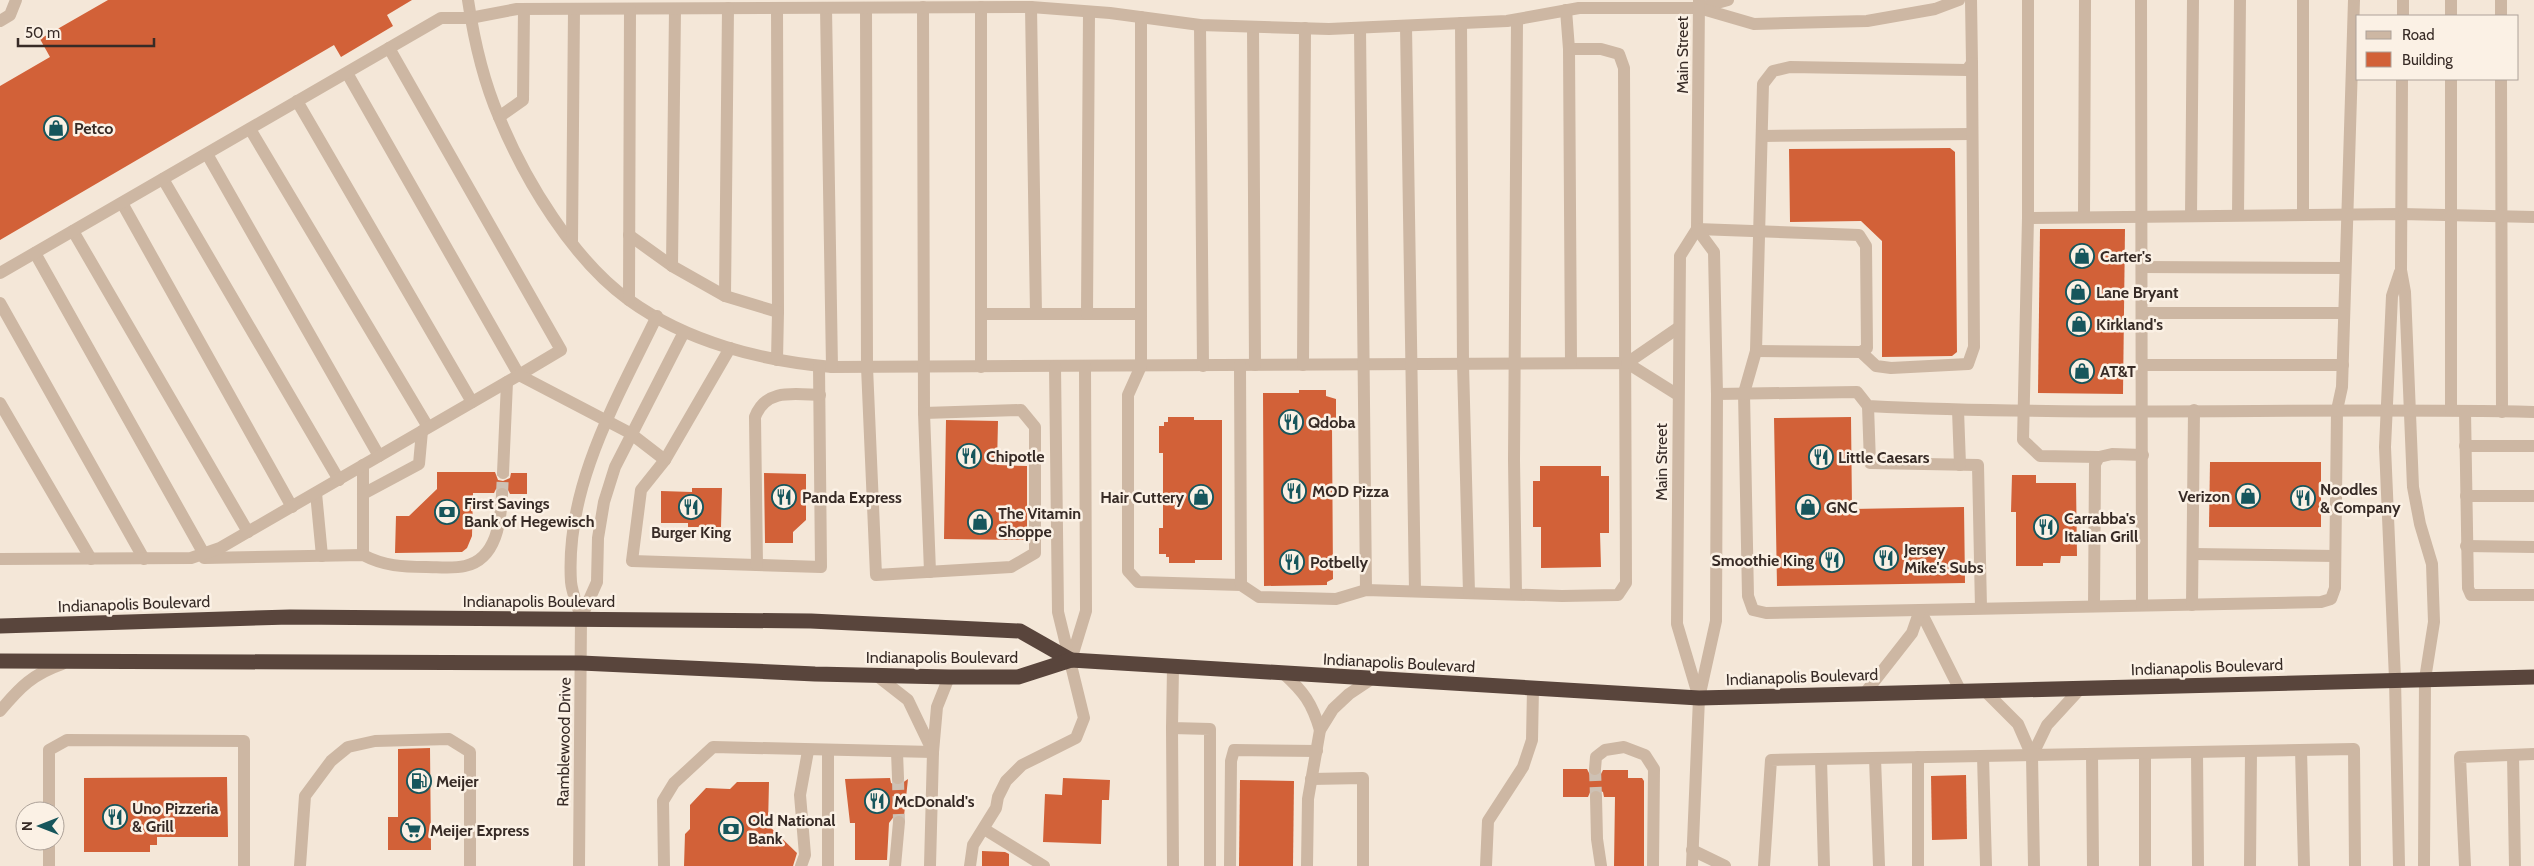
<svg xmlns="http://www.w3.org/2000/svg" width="2534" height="866" viewBox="0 0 2534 866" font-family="Cabin,sans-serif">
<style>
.building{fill:#d26138}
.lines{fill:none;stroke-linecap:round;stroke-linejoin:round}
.minor-tunnel{stroke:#cec1b4;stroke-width:12;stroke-dasharray:12 6;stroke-linecap:butt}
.minor{stroke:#cdb7a3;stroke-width:12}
.highway{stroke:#59453c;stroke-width:15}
.labels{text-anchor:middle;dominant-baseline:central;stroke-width:5;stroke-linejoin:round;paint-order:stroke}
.street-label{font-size:16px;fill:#372b26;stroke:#fbf1e5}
.poi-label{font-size:16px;font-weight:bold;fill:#372b26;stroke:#fbf1e5;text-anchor:start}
</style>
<rect width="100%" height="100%" fill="#f4e7d8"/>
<g class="building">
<polygon points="108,0 412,0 387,15 393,26 341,57 334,45 0,240 0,86 50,57 40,39"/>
<polygon points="1950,148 1955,152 1957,352 1952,356 1882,357 1882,241 1861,221 1790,222 1789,149"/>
<polygon points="2040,229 2125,229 2123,394 2038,393"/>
<polygon points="1299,390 1326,390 1326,396 1336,399 1336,426 1332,426 1333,579 1327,582 1327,585 1264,586 1263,393 1299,393"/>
<polygon points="1168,417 1194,417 1194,420 1222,420 1222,560 1195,560 1195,563 1169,563 1169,557 1166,557 1166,554 1159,554 1159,528 1163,528 1163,453 1159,453 1159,426 1164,426 1164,422 1168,422"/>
<polygon points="1851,417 1852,509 1964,507 1965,583 1777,586 1774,418"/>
<polygon points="946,420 998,421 997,465 1027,466 1027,540 944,539"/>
<polygon points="2210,462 2321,462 2321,527 2209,527"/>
<polygon points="1540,466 1601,466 1601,476 1609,476 1609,533 1600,533 1601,567 1541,568 1541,527 1533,527 1533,481 1540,481"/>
<polygon points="437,472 495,472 498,480 503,481 510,478 511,473 527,473 527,494 510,494 507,488 502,486 496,489 494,493 473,493 472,536 467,548 462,552 395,553 396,516 409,516 437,489"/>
<polygon points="764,473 806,474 806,520 793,532 793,543 765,543"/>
<polygon points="2012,475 2036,475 2036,483 2076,483 2077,556 2061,556 2060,563 2043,563 2043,566 2016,566 2016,512 2011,512"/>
<polygon points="692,488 722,488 721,527 688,527 688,523 661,523 661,491 692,492"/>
<polygon points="430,748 431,850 388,850 388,817 398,817 398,749"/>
<polygon points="1563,769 1587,769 1590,775 1595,777 1601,774 1603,770 1628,770 1628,778 1642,778 1644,781 1644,866 1614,866 1615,797 1604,797 1603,792 1596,789 1591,790 1588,797 1563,797"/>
<polygon points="1966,775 1967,839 1932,840 1931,776"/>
<polygon points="227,777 228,837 157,837 157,845 150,845 150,852 84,852 84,778"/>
<polygon points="890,778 891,783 898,786 908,779 904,816 895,815 889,823 887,860 855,860 855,823 850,823 845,779"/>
<polygon points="1063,778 1110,780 1109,800 1102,800 1101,844 1043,842 1045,794 1062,795"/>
<polygon points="1240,780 1294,781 1293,866 1239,866"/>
<polygon points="737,782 769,782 768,825 797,853 793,866 684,866 685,834 690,829 690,805 706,788 730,789"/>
<polygon points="982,851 1005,852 1009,854 1009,866 982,866"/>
</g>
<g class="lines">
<g class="minor-tunnel">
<polyline points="502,494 503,473"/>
<polyline points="1595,769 1596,797"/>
<polyline points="898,778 899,822"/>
</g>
<g class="minor">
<path d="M468,0C474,40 483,80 499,117C525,180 573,260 629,300C687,342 762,361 832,367L1627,363L1678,395"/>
<polyline points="1971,0 1972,63 1967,70 1790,67 1773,71 1763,84 1756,351 1744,393 1748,596 1753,610 1766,613 2321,602 2331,599 2335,588 2337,410 2342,387 2354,0"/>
<polyline points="2028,0 2028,218"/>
<polyline points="2141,0 2142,605"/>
<polyline points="2451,0 2451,16"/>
<polyline points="2501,0 2501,16"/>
<polyline points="981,7 981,367"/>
<polyline points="1031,7 1036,314"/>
<polyline points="777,8 778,312"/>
<polyline points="826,8 832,367"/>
<polyline points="866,8 867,367 876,575 1011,567 1035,553 1035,427 1021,410 924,413 923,7"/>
<polyline points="1699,8 1728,0"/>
<polyline points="2403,16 2403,0"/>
<polyline points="1141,17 1141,366 1128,395 1128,571 1138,582 1241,585 1259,597 1336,599 1366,590 1562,596 1618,595 1626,583 1624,68 1619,54 1601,49 1569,49 1566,10"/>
<polyline points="0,21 10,15 16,0"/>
<polyline points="1461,23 1463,364 1469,593"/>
<polyline points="1200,25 1203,366"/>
<polyline points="1406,26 1415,591"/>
<polyline points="1253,27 1255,365"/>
<polyline points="1360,28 1366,590"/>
<polyline points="1569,49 1571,363"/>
<polyline points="347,73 519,375 561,350 389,48"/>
<polyline points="2402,79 2401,270 2405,292 2413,487 2420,524 2432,564 2434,622 2425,679 2424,866"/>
<polyline points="2501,79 2502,412"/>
<polyline points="297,101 472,402"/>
<polyline points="499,117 523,100 524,9"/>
<polyline points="250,129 428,427"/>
<polyline points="1762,136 1972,134"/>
<polyline points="207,154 379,456"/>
<polyline points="163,179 339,480"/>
<polyline points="122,203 292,507"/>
<polyline points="2238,215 2240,0"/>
<polyline points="2303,215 2303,0"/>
<polyline points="2191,216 2193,0"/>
<polyline points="2084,217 2085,0"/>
<polyline points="1697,229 1859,235 1866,246 1867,348 1861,352 1756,351"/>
<polyline points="73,231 248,532"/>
<polyline points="629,235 672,266 725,296 778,312 777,360"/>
<polyline points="572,241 574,9"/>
<polyline points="35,253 204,554"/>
<polyline points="672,266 675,9"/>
<polyline points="2142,267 2345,268"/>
<polyline points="0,273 441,18 470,18 517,9 1031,7 1110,13 1200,25 1329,29 1507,21 1579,8 1699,8 1754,24 1867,21 1935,9 1959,0"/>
<polyline points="725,296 728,8"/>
<polyline points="629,300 630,9"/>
<polyline points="0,303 144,559"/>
<polyline points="2142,313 2344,313"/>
<polyline points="981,314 1141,314"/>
<polyline points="1087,314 1089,12"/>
<polyline points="730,348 665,460 641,490 632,561 821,567 819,366"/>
<polyline points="1861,352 1876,366 1891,368 1968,364 1974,347 1972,63"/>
<polyline points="1627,363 1678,328"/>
<polyline points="1240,365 1241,585"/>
<polyline points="1303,365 1305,28"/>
<polyline points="2143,365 2343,365"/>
<path d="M1717,394L1857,392L1868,406C2090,417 2312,407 2534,412"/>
<polyline points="0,403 91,559"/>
<polyline points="1868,406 1870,463 1978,465 1981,608"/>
<polyline points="1958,410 1960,465"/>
<polyline points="2451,410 2451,79"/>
<polyline points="2465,411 2468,588 2471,595 2534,595"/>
<polyline points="924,413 930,572"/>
<polyline points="2465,446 2534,446"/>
<polyline points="2099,457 2040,456 2023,440 2028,218 2401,214 2534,217"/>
<polyline points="363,465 363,555"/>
<polyline points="503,473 507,382"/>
<polyline points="316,493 322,556"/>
<polyline points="363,494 419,464 422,431"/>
<polyline points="2466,496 2534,496"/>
<polyline points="2466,546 2534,547"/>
<polyline points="2193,554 2335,556"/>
<path d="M204,558L363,555C384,566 403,567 426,567C438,567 453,569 465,566C497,559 501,520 502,494"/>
<polyline points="0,559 191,558 220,548 519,375 630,433 665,460"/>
<path d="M757,565L755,417C766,388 794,394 820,395"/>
<polyline points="1516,594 1514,460 1517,20"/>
<polyline points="2192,605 2194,410"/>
<polyline points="2094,606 2095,464 2099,457 2112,454 2143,455"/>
<polyline points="1920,610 1960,690"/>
<polyline points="581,618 597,582 598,538 604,502 615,467 684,332"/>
<polyline points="1071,660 1086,611 1085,366"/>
<polyline points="1173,667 1172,728 1210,729 1210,866"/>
<path d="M1283,673C1304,692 1312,703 1320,730"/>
<polyline points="876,675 908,700 932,750"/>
<polyline points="1985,691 2018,724 2032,756 2034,866"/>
<polyline points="1865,693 1912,633 1920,610"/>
<polyline points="1699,698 1677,624 1680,256 1697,229 1699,0"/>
<path d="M0,711C20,687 33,674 62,664"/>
<polyline points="1172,728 1173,866"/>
<polyline points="2301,750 2304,866"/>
<polyline points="828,751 828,866"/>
<polyline points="897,752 898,778"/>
<polyline points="2197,752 2198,866"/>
<polyline points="2092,754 2093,866"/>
<polyline points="2145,754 2145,866"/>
<polyline points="2513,755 2515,866"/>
<polyline points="1983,756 1986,866"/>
<polyline points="2032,756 2047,725 2081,688"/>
<polyline points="1918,757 1918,866"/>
<polyline points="1875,758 1879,866"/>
<polyline points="1821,759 1824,866"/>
<polyline points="1595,769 1596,757 1605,750 1624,747 1645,755 1654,769 1653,866"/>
<polyline points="1311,779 1363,778 1363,866"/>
<polyline points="1596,797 1597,839 1601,866"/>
<polyline points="49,811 49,750 67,740 244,741 244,866"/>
<polyline points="984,829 1044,866"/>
<polyline points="1692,850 1725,866"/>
<polyline points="49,866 49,841"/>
<polyline points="300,866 305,796 331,761 348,747 375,741 449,739 470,752 470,866"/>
<path d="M579,866L581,618C578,607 572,593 571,582C565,486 617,399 657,316"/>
<polyline points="664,866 663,801 674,783 713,747 933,752"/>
<polyline points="801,866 805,855 800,795 808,751"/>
<polyline points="895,866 899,822"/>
<polyline points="930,866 933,752 937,707 949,677"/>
<polyline points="970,866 973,845 996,808 998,797 1006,781 1022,765 1076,738 1084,718 1058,612 1055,366"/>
<polyline points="1230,866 1231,761 1234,750 1317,751"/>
<polyline points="1307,866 1308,799 1320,730 1333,709 1349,694 1373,678"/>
<polyline points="1486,866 1488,821 1523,767 1532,740 1533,688"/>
<polyline points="1692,866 1699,698 1716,621 1717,394 1714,252 1697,229"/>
<polyline points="1764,866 1771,760 2354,749 2355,866"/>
<polyline points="2250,866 2251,751"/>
<polyline points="2399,866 2395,679 2385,447 2392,296 2400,272"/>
<polyline points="2465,866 2460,757 2534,754"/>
</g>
<g class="highway">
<polyline points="0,626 290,617 811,621 1020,631 1071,660"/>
<polyline points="0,661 581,663 815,674 949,677 1018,677 1071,660 1699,698 2534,677"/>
</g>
</g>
<defs>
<symbol id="shop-ring" viewBox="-11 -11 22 22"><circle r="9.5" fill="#fbf1e5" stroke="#17565c" stroke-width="1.5"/><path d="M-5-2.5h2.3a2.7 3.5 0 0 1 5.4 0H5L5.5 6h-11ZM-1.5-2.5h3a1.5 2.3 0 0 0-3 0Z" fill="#17565c"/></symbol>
<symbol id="restaurant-ring" viewBox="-11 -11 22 22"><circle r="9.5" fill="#fbf1e5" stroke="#17565c" stroke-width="1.5"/><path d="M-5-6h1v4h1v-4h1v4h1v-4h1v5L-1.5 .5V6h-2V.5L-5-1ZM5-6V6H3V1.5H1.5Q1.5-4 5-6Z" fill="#17565c"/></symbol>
<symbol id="bank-ring" viewBox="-11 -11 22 22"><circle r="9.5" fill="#fbf1e5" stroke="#17565c" stroke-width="1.5"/><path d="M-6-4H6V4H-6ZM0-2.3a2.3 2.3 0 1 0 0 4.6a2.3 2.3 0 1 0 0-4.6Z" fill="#17565c"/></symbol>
<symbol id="fuel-ring" viewBox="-11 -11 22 22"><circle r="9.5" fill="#fbf1e5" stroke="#17565c" stroke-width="1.5"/><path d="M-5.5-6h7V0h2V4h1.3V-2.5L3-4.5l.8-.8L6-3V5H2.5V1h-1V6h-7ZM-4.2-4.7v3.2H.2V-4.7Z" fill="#17565c"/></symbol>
<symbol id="supermarket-ring" viewBox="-11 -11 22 22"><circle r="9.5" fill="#fbf1e5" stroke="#17565c" stroke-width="1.5"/><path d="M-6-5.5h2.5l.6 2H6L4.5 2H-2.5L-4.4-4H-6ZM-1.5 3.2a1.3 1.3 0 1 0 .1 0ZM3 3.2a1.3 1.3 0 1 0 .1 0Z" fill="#17565c"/></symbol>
</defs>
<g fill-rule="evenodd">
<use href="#shop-ring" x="42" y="114" width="28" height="28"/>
<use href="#shop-ring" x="2068" y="242" width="28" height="28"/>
<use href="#shop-ring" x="2064" y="278" width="28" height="28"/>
<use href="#shop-ring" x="2065" y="310" width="28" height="28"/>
<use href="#shop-ring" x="2068" y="357" width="28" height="28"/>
<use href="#restaurant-ring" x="1277" y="408" width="28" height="28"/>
<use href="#restaurant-ring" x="955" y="442" width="28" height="28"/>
<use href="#restaurant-ring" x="1807" y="443" width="28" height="28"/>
<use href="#restaurant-ring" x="1280" y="477" width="28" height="28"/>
<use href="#shop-ring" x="2234" y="482" width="28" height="28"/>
<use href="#restaurant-ring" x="770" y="483" width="28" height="28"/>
<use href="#shop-ring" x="1187" y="483" width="28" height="28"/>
<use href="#restaurant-ring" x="2289" y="484" width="28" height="28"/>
<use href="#restaurant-ring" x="677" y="493" width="28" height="28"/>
<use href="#shop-ring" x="1794" y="493" width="28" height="28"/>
<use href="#bank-ring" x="433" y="498" width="28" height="28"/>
<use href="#shop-ring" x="966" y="508" width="28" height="28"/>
<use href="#restaurant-ring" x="2032" y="513" width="28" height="28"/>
<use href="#restaurant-ring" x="1872" y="544" width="28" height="28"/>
<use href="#restaurant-ring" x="1818" y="546" width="28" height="28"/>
<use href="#restaurant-ring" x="1278" y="548" width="28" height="28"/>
<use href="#fuel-ring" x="405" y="767" width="28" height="28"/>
<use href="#restaurant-ring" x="863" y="787" width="28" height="28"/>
<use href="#restaurant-ring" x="101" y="803" width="28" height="28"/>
<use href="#bank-ring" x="717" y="815" width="28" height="28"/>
<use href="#supermarket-ring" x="399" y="816" width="28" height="28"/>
</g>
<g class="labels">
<g class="street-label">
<text transform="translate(1682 55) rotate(-90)">Main Street</text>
<text transform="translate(1661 462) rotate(-90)">Main Street</text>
<text x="539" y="601">Indianapolis Boulevard</text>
<text transform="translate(134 604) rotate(-2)">Indianapolis Boulevard</text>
<text x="942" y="657">Indianapolis Boulevard</text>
<text transform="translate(1399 663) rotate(3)">Indianapolis Boulevard</text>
<text transform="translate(2207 667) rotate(-2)">Indianapolis Boulevard</text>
<text transform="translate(1802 677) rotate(-2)">Indianapolis Boulevard</text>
<text transform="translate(564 742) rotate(-89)">Ramblewood Drive</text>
</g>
<g class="poi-label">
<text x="74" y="128">Petco</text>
<text x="2100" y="256">Carter's</text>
<text x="2096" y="292">Lane Bryant</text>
<text x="2096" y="324">Kirkland's</text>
<text x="2100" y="371">AT&amp;T</text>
<text x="1308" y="422">Qdoba</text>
<text x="986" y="456">Chipotle</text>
<text x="1838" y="457">Little Caesars</text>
<text x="2320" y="489">Noodles<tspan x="2320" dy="18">&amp; Company</tspan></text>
<text x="1312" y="491">MOD Pizza</text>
<text x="2230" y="496" text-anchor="end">Verizon</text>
<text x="802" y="497">Panda Express</text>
<text x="1184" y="497" text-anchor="end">Hair Cuttery</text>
<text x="464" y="503">First Savings<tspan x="464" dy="18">Bank of Hegewisch</tspan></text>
<text x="1826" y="507">GNC</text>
<text x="998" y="513">The Vitamin<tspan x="998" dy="18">Shoppe</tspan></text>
<text x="2064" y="518">Carrabba's<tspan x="2064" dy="18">Italian Grill</tspan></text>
<text x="691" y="532" text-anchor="middle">Burger King</text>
<text x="1904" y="549">Jersey<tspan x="1904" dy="18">Mike's Subs</tspan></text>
<text x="1814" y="560" text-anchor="end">Smoothie King</text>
<text x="1310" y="562">Potbelly</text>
<text x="436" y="781">Meijer</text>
<text x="894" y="801">McDonald's</text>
<text x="132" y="808">Uno Pizzeria<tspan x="132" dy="18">&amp; Grill</tspan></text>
<text x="748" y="820">Old National<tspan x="748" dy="18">Bank</tspan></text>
<text x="430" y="830">Meijer Express</text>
</g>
</g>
<rect x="2356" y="15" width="162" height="65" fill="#fbf1e5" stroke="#ada299"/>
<rect x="2366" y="31" width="25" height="8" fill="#cdb7a3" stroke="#ada299"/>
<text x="2402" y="40" font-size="15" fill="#372b26">Road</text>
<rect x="2366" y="52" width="25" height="15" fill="#d26138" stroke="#ada299"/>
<text x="2402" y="65" font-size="15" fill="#372b26">Building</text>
<g transform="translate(40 826) rotate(270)"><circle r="24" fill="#fbf1e5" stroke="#ada299"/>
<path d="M0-4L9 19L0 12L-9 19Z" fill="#17565c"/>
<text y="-8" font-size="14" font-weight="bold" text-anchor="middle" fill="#372b26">N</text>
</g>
<path d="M18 38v8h136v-8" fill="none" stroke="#372b26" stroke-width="2.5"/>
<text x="25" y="38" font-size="15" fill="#372b26" stroke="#fbf1e5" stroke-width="4" paint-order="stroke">50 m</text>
</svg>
